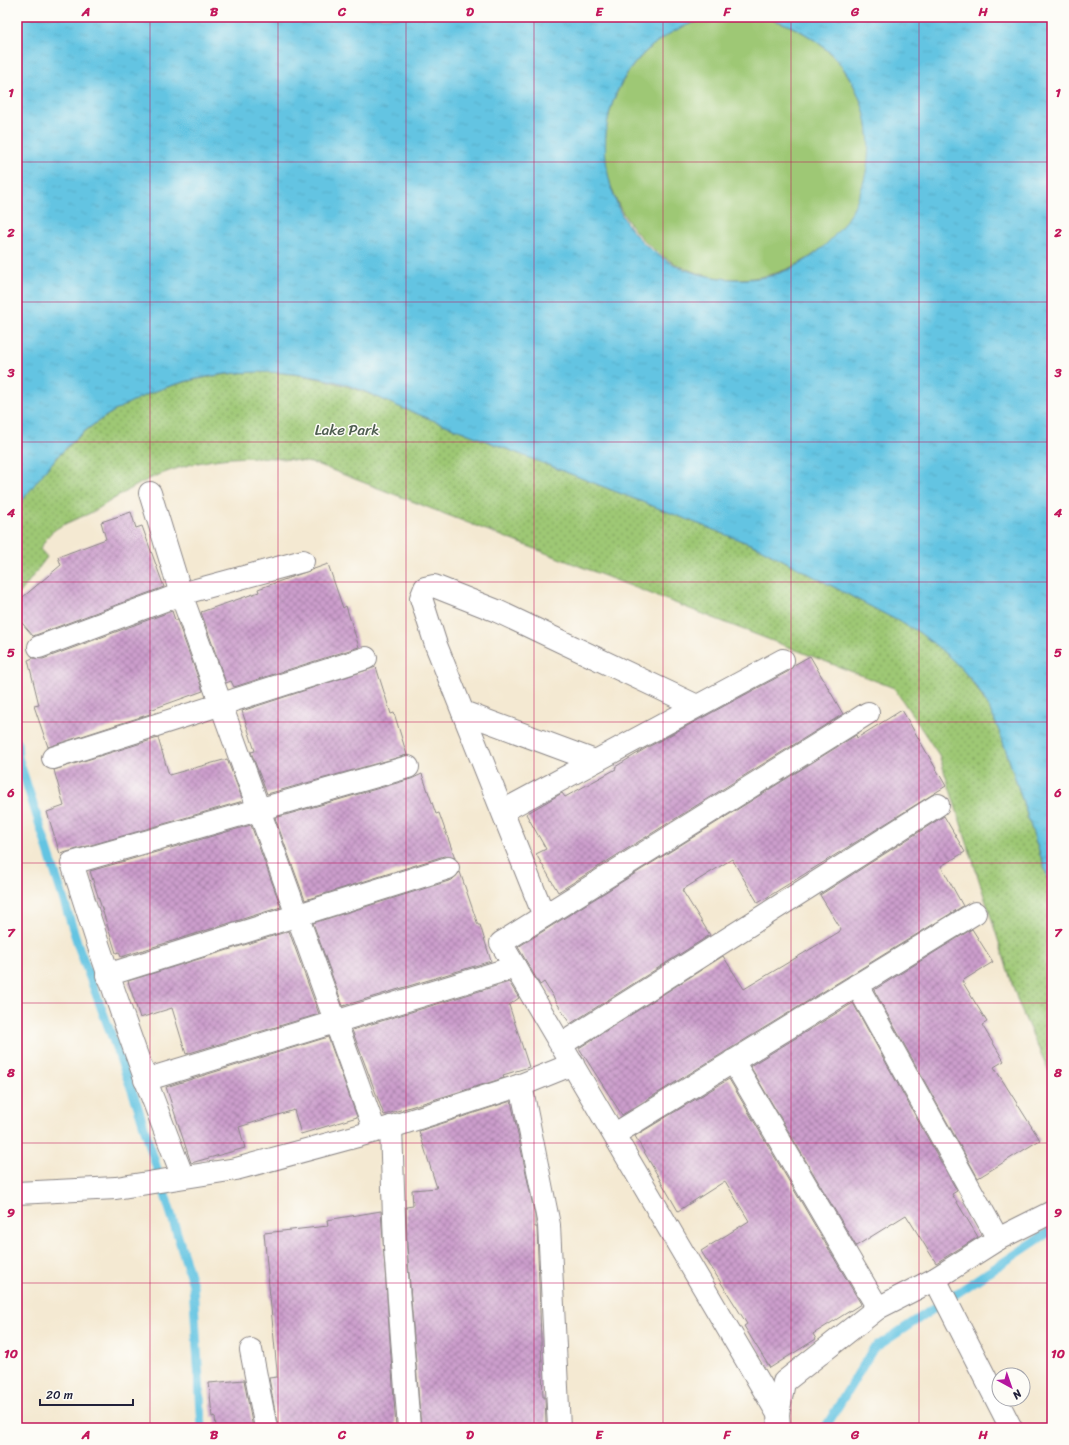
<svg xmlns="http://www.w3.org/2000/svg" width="1069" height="1445" viewBox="0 0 1069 1445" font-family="Sriracha,sans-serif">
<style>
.green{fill:#9ec874;stroke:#607558}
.park{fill:url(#park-dots);stroke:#607558}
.water{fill:url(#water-ripples);stroke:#43738e}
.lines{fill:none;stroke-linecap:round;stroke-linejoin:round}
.stream{stroke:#64c4e2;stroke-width:9}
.building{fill:url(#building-cross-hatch)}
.minor-casing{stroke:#8b8686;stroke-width:24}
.minor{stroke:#fff;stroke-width:22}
.grid{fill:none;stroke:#c2185b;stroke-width:1;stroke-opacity:0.55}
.labels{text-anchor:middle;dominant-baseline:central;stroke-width:3;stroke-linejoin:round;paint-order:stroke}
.park-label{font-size:15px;fill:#4d5c4f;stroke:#fdfcf7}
.neatline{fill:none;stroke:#c2185b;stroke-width:1.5}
.grid-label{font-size:13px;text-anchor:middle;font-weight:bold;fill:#c2185b}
</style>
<defs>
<pattern id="park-dots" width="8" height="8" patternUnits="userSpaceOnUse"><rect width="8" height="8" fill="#9ec874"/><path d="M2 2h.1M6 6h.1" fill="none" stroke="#80a260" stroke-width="1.8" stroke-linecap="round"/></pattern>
<pattern id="water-ripples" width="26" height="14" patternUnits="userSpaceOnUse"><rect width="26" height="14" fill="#64c4e2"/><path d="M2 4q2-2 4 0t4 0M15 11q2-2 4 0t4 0" fill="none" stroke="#56a8c3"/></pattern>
<pattern id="building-cross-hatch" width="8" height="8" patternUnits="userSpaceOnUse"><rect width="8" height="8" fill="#cc9ecc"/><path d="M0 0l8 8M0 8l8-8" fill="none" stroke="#a580a7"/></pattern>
</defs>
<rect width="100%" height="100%" fill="#fdfcf7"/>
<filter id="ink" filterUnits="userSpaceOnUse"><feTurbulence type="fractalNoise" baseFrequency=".025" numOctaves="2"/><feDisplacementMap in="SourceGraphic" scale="8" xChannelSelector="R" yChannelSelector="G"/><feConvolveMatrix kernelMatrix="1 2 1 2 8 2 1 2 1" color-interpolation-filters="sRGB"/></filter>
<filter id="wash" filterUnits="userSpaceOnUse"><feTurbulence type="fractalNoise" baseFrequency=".012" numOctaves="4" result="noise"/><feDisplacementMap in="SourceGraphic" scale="16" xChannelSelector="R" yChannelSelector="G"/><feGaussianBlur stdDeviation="0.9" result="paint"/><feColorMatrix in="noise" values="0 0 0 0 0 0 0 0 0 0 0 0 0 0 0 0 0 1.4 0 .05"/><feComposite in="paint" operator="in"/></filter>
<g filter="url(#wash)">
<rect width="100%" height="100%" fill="#f4e9d2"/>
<circle class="green" cx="737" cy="147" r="132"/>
<path class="park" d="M263,371C314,375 350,384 397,406L760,548L917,631L940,648L961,668L978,690L992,714L1002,739L1052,891V1078L1019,1005L939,755L894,688L316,464C258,452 203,455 149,479C131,488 113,499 96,510C84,517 62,523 52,532C47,536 44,543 40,549L47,557L17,597C17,574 17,552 17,530C17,524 15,514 17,509C19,501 38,479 44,472C104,401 172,376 263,371Z"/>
<path class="water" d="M17,17H715C623,35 582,125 619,209C633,241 669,268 703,275C725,280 748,281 770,276C841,257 885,179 863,108C856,86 844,65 826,49C806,32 785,21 759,17H1052V891C1040,853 1027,816 1015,778C1005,748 996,716 978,689C961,665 940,648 917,631L760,548L397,406C375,396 353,385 329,380C243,360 149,378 80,435C55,456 36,482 17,508Z"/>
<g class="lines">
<g class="stream">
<polyline points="17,742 18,757 79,948 137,1104 193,1285 202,1428"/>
<polyline points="825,1428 873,1349 1052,1230"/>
</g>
</g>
<g id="blocks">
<g class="building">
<polygon points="131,512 136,528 142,526 164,587 33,636 17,617 17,602 61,565 58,557 106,539 101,522"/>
<polygon points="328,564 343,608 346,606 359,647 234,687 231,681 226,683 201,612 259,592 258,589"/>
<polygon points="172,611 175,620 177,620 203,691 150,710 150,714 48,747 34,706 39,705 28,660 33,658 43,659"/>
<polygon points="810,656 843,714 558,892 536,854 546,849 526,814 562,793 565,797 616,769 615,767 648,747 789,671 794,665"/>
<polygon points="376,667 391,714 394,713 407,755 267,794 251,752 255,751 242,711"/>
<polygon points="902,710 946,786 758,903 732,859 682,890 710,935 570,1024 544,982 540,985 518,947 856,735 857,738"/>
<polygon points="158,738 169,775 227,759 243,801 60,854 47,812 64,806 54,770"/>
<polygon points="422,774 436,814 439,813 455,858 444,856 305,900 275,818 411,779"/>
<polygon points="944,816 965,852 941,866 963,906 622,1115 579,1048 723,956 744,989 839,932 841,929 820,895"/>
<polygon points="251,825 281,907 121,957 119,952 116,953 90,871"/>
<polygon points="460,872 478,925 480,925 491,961 343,1006 313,923 452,880"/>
<polygon points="972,929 993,962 962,981 987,1022 982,1025 1004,1061 994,1067 1040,1140 978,1178 874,990"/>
<polygon points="289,931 319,1014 186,1054 172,1008 140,1018 128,981"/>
<polygon points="509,982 519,998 509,1005 529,1067 503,1075 504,1078 384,1115 352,1030"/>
<polygon points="853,1003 957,1191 952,1194 978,1237 936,1263 906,1215 856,1246 750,1066"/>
<polygon points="328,1037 357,1117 301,1134 294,1110 239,1127 245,1148 191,1163 166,1087"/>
<polygon points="729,1079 861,1304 813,1334 816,1339 770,1368 744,1326 747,1324 701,1251 749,1221 725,1181 678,1211 635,1136"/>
<polygon points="511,1101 535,1216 535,1227 537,1227 543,1397 545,1397 546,1423 487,1428 421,1428 407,1247 406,1207 413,1206 412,1190 437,1188 419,1131"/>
<polygon points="381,1211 396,1428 278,1428 269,1378 277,1377 277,1371 264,1233 328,1226 327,1220"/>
<polygon points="244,1380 253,1428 216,1428 215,1416 212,1417 209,1383"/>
</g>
</g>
</g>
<g filter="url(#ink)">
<use href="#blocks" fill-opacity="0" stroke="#8b8686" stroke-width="1"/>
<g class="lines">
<defs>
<g id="minor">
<polyline points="150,493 181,594 375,1131"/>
<polyline points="39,647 181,594 303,561"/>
<polyline points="463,712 595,761"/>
<polyline points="53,758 366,658"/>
<polyline points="503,811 783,660"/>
<polyline points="544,916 436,645 421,598 425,588 434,586 497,611 697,706"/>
<polyline points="107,975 448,868"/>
<polyline points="857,985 998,1239"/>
<polyline points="562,1044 938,805"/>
<polyline points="733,1061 878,1308"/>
<polyline points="145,1080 515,967"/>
<polyline points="521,1085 573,1064"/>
<polyline points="391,1127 395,1248 409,1428"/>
<polyline points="615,1134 975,913"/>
<path d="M183,1177C142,1074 105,969 72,863L408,767"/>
<polyline points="17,1193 116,1188 236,1169 391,1127 521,1085 549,1225 559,1428"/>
<polyline points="935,1279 1011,1428"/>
<polyline points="251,1350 266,1428"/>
<polyline points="778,1414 784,1382 878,1308 935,1279 998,1239 1052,1212"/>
<polyline points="779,1428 778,1414 501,943 868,713"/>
</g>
</defs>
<use href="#minor" class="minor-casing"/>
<use href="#minor" class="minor"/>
</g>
</g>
<path class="grid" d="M150,17V1428M278,17V1428M406,17V1428M534,17V1428M663,17V1428M791,17V1428M919,17V1428M17,162H1052M17,302H1052M17,442H1052M17,582H1052M17,722H1052M17,863H1052M17,1003H1052M17,1143H1052M17,1283H1052"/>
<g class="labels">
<g class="park-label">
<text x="347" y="430">Lake Park</text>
</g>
</g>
<rect width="1069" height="1445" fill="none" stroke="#fdfcf7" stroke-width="44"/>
<g transform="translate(1011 1387) rotate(140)"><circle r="19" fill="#fdfcf7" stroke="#a5a5ac"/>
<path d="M0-3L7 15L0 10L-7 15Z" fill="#b5179e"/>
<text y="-6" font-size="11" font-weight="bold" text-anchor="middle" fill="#22223b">N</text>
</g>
<path d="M40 1399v6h93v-6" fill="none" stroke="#22223b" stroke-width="2"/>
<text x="46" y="1399" font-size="12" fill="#22223b" stroke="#fdfcf7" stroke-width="3" paint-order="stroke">20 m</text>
<rect x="22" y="22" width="1025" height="1401" class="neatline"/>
<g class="grid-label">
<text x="86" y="16">A</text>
<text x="214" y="16">B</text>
<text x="342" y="16">C</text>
<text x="470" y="16">D</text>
<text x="599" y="16">E</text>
<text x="727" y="16">F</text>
<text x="855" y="16">G</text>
<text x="983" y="16">H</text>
<text x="11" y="97">1</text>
<text x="1058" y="97">1</text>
<text x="11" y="237">2</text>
<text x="1058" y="237">2</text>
<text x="11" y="377">3</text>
<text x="1058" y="377">3</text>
<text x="11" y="517">4</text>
<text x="1058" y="517">4</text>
<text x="11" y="657">5</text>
<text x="1058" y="657">5</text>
<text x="11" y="797">6</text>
<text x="1058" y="797">6</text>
<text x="11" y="937">7</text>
<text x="1058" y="937">7</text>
<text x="11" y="1077">8</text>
<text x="1058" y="1077">8</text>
<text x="11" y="1217">9</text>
<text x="1058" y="1217">9</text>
<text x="11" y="1358">10</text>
<text x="1058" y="1358">10</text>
<text x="86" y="1439">A</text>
<text x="214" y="1439">B</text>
<text x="342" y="1439">C</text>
<text x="470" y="1439">D</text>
<text x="599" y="1439">E</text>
<text x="727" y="1439">F</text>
<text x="855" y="1439">G</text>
<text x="983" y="1439">H</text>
</g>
</svg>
